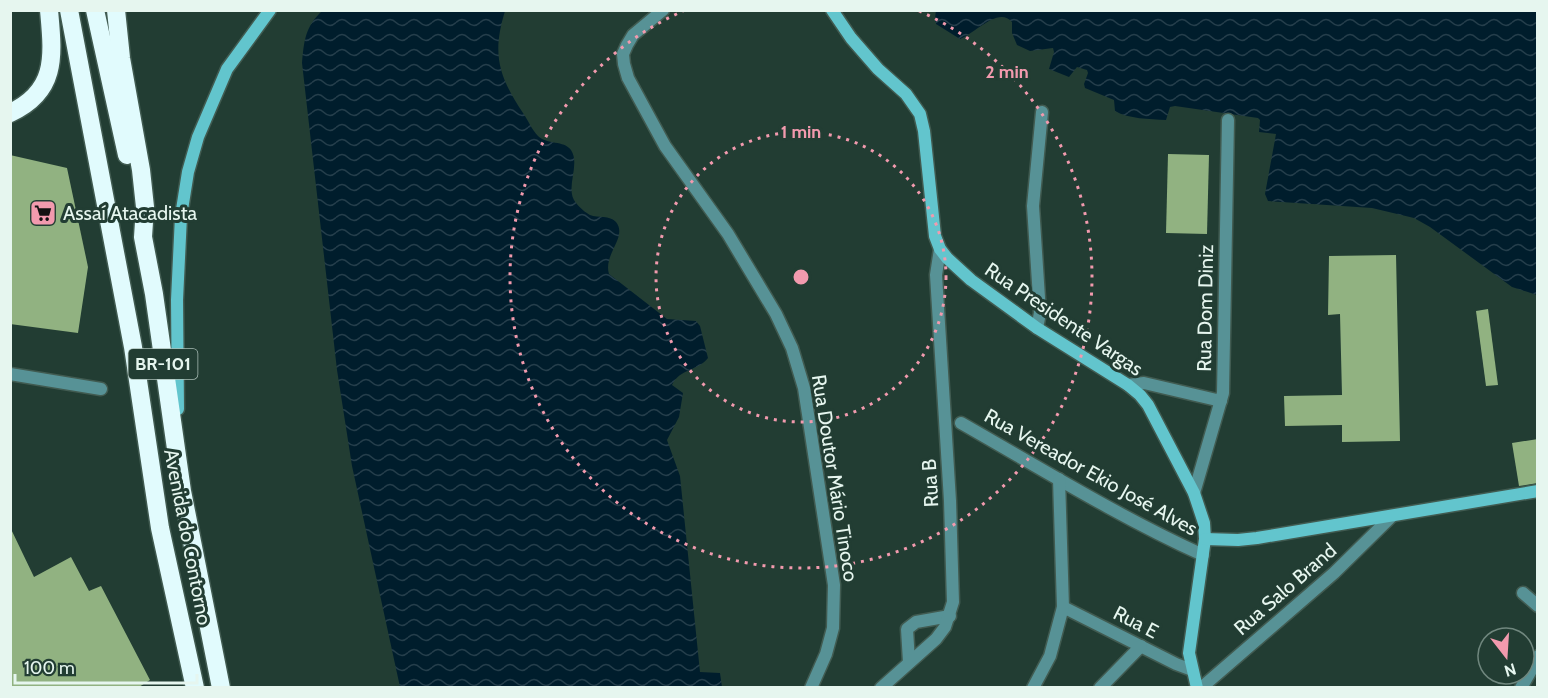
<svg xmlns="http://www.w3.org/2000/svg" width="1548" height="698" viewBox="0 0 1548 698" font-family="Cabin,sans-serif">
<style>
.water{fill:url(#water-waves)}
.building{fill:#91b281}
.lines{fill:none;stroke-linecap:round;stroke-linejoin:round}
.street-casing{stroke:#415b51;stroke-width:15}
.secondary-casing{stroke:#415b51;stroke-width:15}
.highway-casing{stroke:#415b51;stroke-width:21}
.street{stroke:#579296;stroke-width:12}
.secondary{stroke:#62c5cd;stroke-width:12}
.highway{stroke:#e1fbfd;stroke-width:18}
.ring{fill:none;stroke:#f29aae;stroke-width:3;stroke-dasharray:3 6}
.labels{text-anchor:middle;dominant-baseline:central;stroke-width:6;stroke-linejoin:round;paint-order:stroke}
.shield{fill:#223d33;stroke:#abbeb7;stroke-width:1.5}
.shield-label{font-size:18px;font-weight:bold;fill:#e6f6ef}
.poi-label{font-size:20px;fill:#e6f6ef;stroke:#223d33;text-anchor:start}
.street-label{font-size:20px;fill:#e6f6ef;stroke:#223d33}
.centre{fill:#f29aae;stroke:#223d33;stroke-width:3}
.ring-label{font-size:18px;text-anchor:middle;font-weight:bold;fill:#f29aae;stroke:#223d33;stroke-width:6;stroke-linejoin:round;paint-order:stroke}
</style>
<defs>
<pattern id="water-waves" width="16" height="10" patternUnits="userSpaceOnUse" patternTransform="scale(1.5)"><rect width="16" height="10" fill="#001d2c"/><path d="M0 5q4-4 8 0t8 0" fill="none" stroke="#253e4b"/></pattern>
</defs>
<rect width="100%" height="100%" fill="#223d33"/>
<g class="water">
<path d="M936,10L1537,11V295L1512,287L1430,227L1414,218L1372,208L1268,201L1265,194L1276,134L1259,132L1260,120L1258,118L1175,106L1170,107L1166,120C1149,119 1129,119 1115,111L1114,100L1085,88L1084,84L1088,73L1087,70L1077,67L1069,77L1049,69L1054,52L1053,48L1030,51L1017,45L1012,33V22C998,6 975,34 960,39L936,24L935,18Z"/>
<path d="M322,11H505C492,54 498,75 523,113C528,120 532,130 538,136C547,145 564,140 571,150C581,165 564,189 576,203C579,207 586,213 590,215C598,218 610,215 616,222C628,237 603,254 609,274L667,319L696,321L700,326L708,358C698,371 679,369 672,385L683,393L679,417L667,440L680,476L700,672L720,673L722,687H400L352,466L337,370L302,63C304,41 305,27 322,11Z"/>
</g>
<g class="building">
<polygon points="1168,154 1209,155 1207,234 1166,233"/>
<polygon points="10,155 67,168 88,267 78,333 10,324"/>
<polygon points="1396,255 1400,441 1342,442 1342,425 1285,426 1284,396 1342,395 1340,314 1328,315 1329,256"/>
<polygon points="1488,309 1498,385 1486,386 1476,311"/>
<polygon points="1538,439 1538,483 1519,486 1512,443"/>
<polygon points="10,527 34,577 71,557 89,591 101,586 150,680 139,687 10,687"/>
</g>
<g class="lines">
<defs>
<g id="street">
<polyline points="663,10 633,35 627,45 623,54 624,64 628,78 665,146 728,234 776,314 792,348 804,388 834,585 833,628 826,654 811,688"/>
<polyline points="1037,328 1040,313 1033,206 1042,112"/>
<polyline points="10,374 101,389"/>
<polyline points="1128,385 1144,383 1221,401"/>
<path d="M961,423C1040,468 1121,518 1203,555"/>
<polyline points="1194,493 1223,393 1228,120"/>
<polyline points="1523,593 1538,606"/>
<polyline points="1063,607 1176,664 1192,670"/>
<polyline points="909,662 907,629 916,622 950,616"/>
<polyline points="881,688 936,639 945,627 953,602 950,501 936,275 940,249"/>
<polyline points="1033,688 1050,656 1063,607 1059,479"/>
<polyline points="1100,688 1141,646"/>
<polyline points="1201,688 1334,573 1392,516"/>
<polyline points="1521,688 1533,667 1538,656"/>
</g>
<g id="secondary">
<polyline points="832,10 851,38 878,69 906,94 920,114 924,131 935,236 940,249 947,258 971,280 1037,328 1128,385 1140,395 1148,405 1194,493 1204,523 1205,539 1189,653 1197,688"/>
<polyline points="178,409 177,300 181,216 188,172 198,137 227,69 270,10"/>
<polyline points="1205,539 1238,540 1257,538 1538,491"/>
</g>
<g id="highway">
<polyline points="69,10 133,347 160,528 195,688"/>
<polyline points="95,10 127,155"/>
<polyline points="116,10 121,58 141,170 145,207 143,237 154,294 182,491 221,688"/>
<path d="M10,113C58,91 53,55 49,10"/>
</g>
</defs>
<use href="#street" class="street-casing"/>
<use href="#secondary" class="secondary-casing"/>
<use href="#highway" class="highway-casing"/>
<use href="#street" class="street"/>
<use href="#secondary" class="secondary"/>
<use href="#highway" class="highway"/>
</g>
<g class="ring">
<circle cx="801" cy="277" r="145"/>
<path d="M919 11A291 291 0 1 1 683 11"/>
</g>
<defs>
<symbol id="supermarket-square" viewBox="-11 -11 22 22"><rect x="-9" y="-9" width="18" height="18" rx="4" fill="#f29aae" stroke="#223d33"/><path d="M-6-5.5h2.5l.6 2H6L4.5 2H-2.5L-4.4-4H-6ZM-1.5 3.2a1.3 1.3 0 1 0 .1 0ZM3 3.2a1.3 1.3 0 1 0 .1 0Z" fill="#111"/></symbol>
</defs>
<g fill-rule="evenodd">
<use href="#supermarket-square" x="28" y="198" width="30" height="30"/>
</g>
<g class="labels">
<rect class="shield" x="128.5" y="349" width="69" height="30" rx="4.5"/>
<g class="shield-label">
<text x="163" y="364">BR-101</text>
</g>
<g class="poi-label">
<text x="63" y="213">Assaí Atacadista</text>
</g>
<g class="street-label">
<text transform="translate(1205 308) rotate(-89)">Rua Dom Diniz</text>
<text transform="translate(1064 319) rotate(34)">Rua Presidente Vargas</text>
<text transform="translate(1091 472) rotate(29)">Rua Vereador Ekio José Alves</text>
<text transform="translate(835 478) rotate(81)">Rua Doutor Mário Tinoco</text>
<text transform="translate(930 483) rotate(-93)">Rua B</text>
<text transform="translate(188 537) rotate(79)">Avenida do Contorno</text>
<text transform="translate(1285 589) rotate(-41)">Rua Salo Brand</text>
<text transform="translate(1136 622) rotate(27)">Rua E</text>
</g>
</g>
<circle cx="801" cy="277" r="9" class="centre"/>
<g class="ring-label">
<text x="1007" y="78">2 min</text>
<text x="801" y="138">1 min</text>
</g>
<rect width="1548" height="698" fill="none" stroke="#e6f6ef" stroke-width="24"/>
<g transform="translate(1506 656) rotate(163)"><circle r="28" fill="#223d33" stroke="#70877e" stroke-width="1.5"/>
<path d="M0-4.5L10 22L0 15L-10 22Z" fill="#f29aae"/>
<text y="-9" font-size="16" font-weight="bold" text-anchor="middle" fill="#e6f6ef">N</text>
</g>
<path d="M15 674v9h182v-9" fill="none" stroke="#e6f6ef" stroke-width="3"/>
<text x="24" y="674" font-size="18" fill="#e6f6ef" stroke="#223d33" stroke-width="4.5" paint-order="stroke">100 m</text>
</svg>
